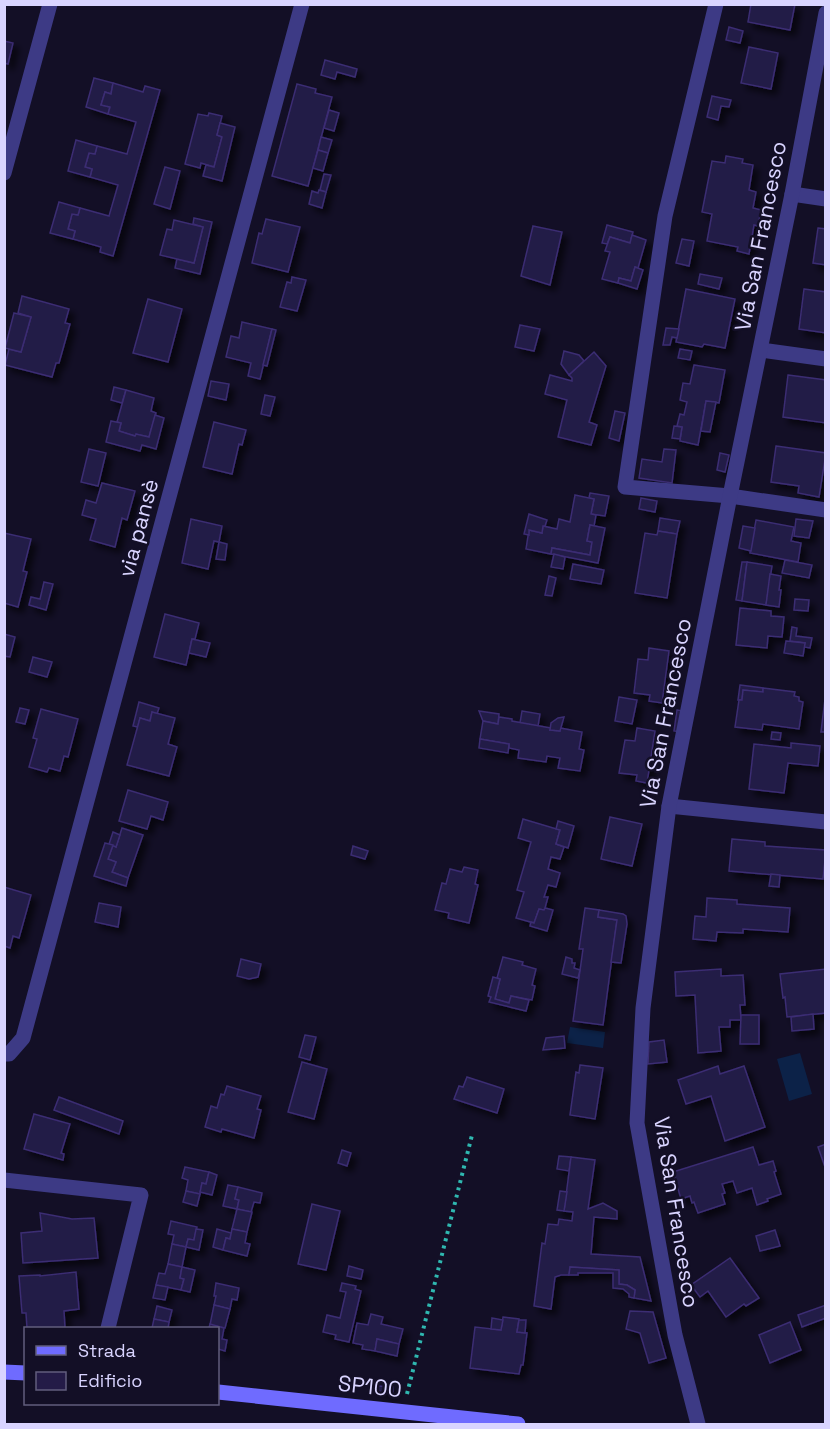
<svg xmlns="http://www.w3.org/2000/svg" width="830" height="1429" viewBox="0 0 830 1429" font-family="'Space Grotesk',sans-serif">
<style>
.water{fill:#0c2248}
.building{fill:#241b47;stroke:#3b2d73;stroke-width:1.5;filter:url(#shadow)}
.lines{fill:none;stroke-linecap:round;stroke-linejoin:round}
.path{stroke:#2fb8b0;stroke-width:4;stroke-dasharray:3 4.5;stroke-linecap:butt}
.minor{stroke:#3d3a85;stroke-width:15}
.secondary{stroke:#6f6bff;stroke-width:15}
.labels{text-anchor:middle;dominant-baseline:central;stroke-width:5;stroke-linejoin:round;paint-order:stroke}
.street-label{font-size:22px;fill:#d9d4ff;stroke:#130f26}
</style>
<defs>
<filter id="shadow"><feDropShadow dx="5.5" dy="5.5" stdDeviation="3" flood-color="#0009"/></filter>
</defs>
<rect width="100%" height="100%" fill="#130f26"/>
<g class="water">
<polygon points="570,1027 605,1032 603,1048 567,1043"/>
<polygon points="800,1053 812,1094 789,1101 777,1059"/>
</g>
<g class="building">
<polygon points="751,4 795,4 790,30 748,22"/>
<polygon points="729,27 743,31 740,43 726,40"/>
<polygon points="4,41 13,43 8,64 4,63"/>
<polygon points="749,47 778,53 771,89 741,83"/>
<polygon points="325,60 357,69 355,77 337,72 335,79 321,75"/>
<polygon points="94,78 113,83 111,94 105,92 101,105 110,107 108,114 86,107"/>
<polygon points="113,83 143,92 145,86 160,90 113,256 100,252 101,247 73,239 75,231 68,229 72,214 78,215 80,208 109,216 118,185 90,177 92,169 85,167 89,153 95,154 97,146 127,154 136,122 108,114 110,107 101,105 105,92 111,94"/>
<polygon points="297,84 316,89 315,93 332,97 308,186 272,176"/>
<polygon points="712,96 731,100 729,107 721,106 718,120 707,117"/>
<polygon points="329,110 339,113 334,131 324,128"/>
<polygon points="209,113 222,116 217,135 222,137 214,167 201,163 200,168 185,164 198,114 208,116"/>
<polygon points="220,123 235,127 222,181 203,176 206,165 214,167 222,137 217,135"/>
<polygon points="321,137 332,140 328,153 318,150"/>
<polygon points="76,140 97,146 95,154 89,153 85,167 92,169 90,177 68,171"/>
<polygon points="318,150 328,153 323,171 313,168"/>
<polygon points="726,156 743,159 742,163 753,165 749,190 756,192 753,208 761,210 758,226 754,225 749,254 737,251 738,247 707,241 712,214 702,212 712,161 725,163"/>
<polygon points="165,167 180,171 170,209 154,204"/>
<polygon points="324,174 331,175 326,192 320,190"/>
<polygon points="319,190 326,192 322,208 309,204 312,191 318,193"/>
<polygon points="59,202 80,208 78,215 72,214 68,229 75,231 73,239 50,233"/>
<polygon points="194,218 212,222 200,274 175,268 177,259 194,263 203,227 193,224"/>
<polygon points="266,219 300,227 288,272 252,263 259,233 262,234"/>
<polygon points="174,220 203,227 194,263 160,255 167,229 172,230"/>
<polygon points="607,225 633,232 630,243 610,237 607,244 602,243"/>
<polygon points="533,226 562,232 550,285 521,276"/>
<polygon points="818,228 826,229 826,265 813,263"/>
<polygon points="632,235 646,240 638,268 635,267 631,281 619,278 618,283 602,279 610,252 605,251 610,237 630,243"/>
<polygon points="682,239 694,241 689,266 676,263"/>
<polygon points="635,267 643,270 637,289 618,283 619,278 631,281"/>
<polygon points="700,274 722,278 719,289 698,284"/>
<polygon points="292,277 306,280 297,311 280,307 287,282 291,283"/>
<polygon points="686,289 735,299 725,348 704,344 702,347 676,342"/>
<polygon points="804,289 826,292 826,333 799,329"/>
<polygon points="22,296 69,309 65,323 70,324 59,363 56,363 52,377 5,365 9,349 21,352 31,317 18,313"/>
<polygon points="148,299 182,309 168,362 133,353"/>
<polygon points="14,313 31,317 21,352 5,348"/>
<polygon points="242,322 272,329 260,379 248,376 251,363 226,357 231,336 239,338"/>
<polygon points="520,325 540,329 534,351 515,347"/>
<polygon points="666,328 679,329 677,338 672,337 670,345 663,345"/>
<polygon points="272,329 276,330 267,366 263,365"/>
<polygon points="680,349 692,351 690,360 678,358"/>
<polygon points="564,351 579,355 584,361 569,375 561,364"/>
<polygon points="594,352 606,366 589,422 597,425 591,445 558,437 567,400 545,394 550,375 572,381 572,378 569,375"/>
<polygon points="694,365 725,370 719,403 706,401 698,445 680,441 682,427 677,426 680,414 684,415 687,402 680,400 683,383 690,384"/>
<polygon points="788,375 826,380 826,423 783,417"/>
<polygon points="211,381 229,384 226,400 208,396"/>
<polygon points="114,387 126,390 122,403 111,400"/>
<polygon points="126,390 154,398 151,411 156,413 149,437 136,434 135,436 119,431 121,423 117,422"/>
<polygon points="265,395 275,397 270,416 261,414"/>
<polygon points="706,401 716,402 710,432 701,431"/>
<polygon points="615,411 625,413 619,441 609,438"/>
<polygon points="155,415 164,418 156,449 142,445 140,451 106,442 111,421 121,423 119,431 135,436 136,434 149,437"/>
<polygon points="214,422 246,430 242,445 239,444 232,474 203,467"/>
<polygon points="674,426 682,427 680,439 672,438"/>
<polygon points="776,446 826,453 819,497 798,493 799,486 771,482"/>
<polygon points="89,449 106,453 98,486 81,482"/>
<polygon points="664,449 676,450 672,483 639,478 642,459 662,462"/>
<polygon points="720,453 729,455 725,472 717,470"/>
<polygon points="102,483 135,491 127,520 122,518 115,547 90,540 96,519 82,515 86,500 96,503"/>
<polygon points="590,493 609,496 605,516 591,514 594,499 589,498"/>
<polygon points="575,495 594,499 591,514 596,515 594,526 590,525 587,541 592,542 590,555 552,548 551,554 526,549 529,530 542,533 543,526 557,529 559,519 570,522"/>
<polygon points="641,498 657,501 655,512 639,509"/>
<polygon points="529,514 547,520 545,526 543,526 542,533 529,530 529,535 524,534"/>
<polygon points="660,518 680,521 677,534 658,531"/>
<polygon points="191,519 222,526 219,542 214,541 208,569 182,563"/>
<polygon points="796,519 813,521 809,538 794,536"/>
<polygon points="756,520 794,527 791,541 801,543 798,562 750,553"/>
<polygon points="590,525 605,528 598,563 551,554 552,548 590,555 592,542 587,541"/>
<polygon points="743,526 755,528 751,551 739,548"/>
<polygon points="658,531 677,534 667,598 635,593 645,533 657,535"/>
<polygon points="4,533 31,539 23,571 27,572 18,607 4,603"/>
<polygon points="219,542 227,544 225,560 216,559"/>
<polygon points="554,554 565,557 563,569 551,567"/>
<polygon points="785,560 812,565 809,578 782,573"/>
<polygon points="742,562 747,562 742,601 736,600"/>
<polygon points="747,562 772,566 766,605 742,601"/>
<polygon points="573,564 604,570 601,584 570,579"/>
<polygon points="770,574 781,576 779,590 781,590 779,607 766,605"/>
<polygon points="549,576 556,578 552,596 545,595"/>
<polygon points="44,582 53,584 46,610 29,605 31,597 40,599"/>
<polygon points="795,599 809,600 808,611 794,610"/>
<polygon points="740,608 771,611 771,616 784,617 782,637 768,636 767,648 736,645"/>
<polygon points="165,614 199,623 195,639 192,639 186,665 154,657"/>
<polygon points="792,627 797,628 796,636 812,638 810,648 804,647 805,643 790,641"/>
<polygon points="4,634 15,637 10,657 4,656"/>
<polygon points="192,639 210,643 206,657 189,653"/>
<polygon points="786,641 805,643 803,656 784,653"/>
<polygon points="649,648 669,651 662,703 649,701 650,695 634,693 638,659 648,660"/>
<polygon points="33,657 52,662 47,677 29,672"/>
<polygon points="740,685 763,688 763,692 743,690 742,700 738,700"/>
<polygon points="763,688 795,692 794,696 799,697 799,701 803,702 799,729 763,724 762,730 735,727 739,700 742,700 743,690 763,692"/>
<polygon points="619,697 637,700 632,724 615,721"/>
<polygon points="825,699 826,699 826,732 821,732"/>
<polygon points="139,702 159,708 157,714 152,712 150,721 140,718 138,727 133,726"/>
<polygon points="20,708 29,710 25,724 16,722"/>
<polygon points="41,709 78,719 68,757 64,756 60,771 49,768 47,772 29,767 37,739 33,738"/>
<polygon points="677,710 683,711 680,732 674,731"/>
<polygon points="479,711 499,714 498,724 483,721"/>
<polygon points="522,711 540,714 538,726 520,723"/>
<polygon points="152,712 175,718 168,744 177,747 169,776 127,765 140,718 150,721"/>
<polygon points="499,717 512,719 512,721 551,728 550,730 560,731 560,728 582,732 579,749 584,750 580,771 558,768 560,758 547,756 546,762 518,758 519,750 509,748 509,744 480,739 483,721 498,724"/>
<polygon points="564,717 560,731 550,730 551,723 558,718"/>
<polygon points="637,728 655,731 647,783 636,781 637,775 619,773 625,740 635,741"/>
<polygon points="772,732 781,733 780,740 771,739"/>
<polygon points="480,739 509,744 508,753 479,748"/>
<polygon points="791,743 820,746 818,766 788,763 784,793 749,789 754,744 791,748"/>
<polygon points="128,790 168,802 163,820 151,816 147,829 119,821"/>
<polygon points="610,817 642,824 632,866 601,859"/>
<polygon points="523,819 560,830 556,844 564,847 560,859 551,857 548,869 560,873 556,887 548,885 544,897 548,897 545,908 544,910 539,909 534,923 516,918 524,892 517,890 531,842 518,838"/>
<polygon points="558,821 574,826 568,848 556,844 560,830 556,829"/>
<polygon points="122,828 143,835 128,878 112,872 116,862 108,859 113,845 116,847"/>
<polygon points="113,832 120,835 116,847 109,844"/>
<polygon points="732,839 765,842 765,846 826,850 823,879 729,871"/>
<polygon points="105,843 113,845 108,859 116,862 112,872 128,878 126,886 94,876"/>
<polygon points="353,846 368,851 365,859 351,855"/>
<polygon points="464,867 478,870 475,884 478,885 469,923 448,918 449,913 435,910 442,883 446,884 450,869 462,872"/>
<polygon points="771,874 780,875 779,887 769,886"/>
<polygon points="4,887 31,895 19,938 13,936 10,948 4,946"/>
<polygon points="707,898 737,900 737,904 790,908 788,932 743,929 743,933 717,932 716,941 693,939 695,916 706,917"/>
<polygon points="99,903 121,907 118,927 95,922"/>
<polygon points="545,908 553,910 547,931 530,926 531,922 534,923 539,909 544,910"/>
<polygon points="585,908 599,910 598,917 617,920 603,1025 573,1021 583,949 579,949"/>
<polygon points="599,910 623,914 626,916 627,924 621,963 611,962 617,920 598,917"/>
<polygon points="503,957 523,962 522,965 536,969 532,985 535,986 532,1000 511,996 509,1003 495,999 500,979 497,978"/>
<polygon points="566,957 572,959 572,963 575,963 574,968 580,970 578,978 562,974"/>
<polygon points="241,959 261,964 258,977 249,979 237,976"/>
<polygon points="721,969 721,976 743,975 745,1005 740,1005 741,1020 730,1020 730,1027 719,1027 721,1051 698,1053 695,995 676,996 675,972"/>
<polygon points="826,969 826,1013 787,1017 785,997 783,998 780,974"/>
<polygon points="493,977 500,979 495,999 509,1003 511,996 529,1000 526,1011 489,1002 491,997 488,996"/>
<polygon points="813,1014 814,1029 792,1031 791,1017"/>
<polygon points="741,1015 759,1015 759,1044 740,1044"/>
<polygon points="305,1035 316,1037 310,1060 299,1057"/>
<polygon points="564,1036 565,1048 543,1050 546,1038"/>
<polygon points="664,1040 667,1062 648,1064 649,1042"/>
<polygon points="302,1062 327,1069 314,1119 288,1112"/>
<polygon points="580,1065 603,1068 595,1119 570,1115 576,1072 579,1073"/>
<polygon points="718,1066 720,1074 744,1066 765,1127 725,1141 711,1096 686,1104 678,1080"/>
<polygon points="467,1077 504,1089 497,1113 454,1099 459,1086 463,1087"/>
<polygon points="227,1086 261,1096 257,1109 261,1110 254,1138 222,1129 221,1132 205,1127 211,1106 217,1108 221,1094 224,1095"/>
<polygon points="59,1097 123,1121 119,1134 54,1110"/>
<polygon points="34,1114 70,1124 61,1153 64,1154 63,1160 24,1149"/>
<polygon points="826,1144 826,1170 818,1147"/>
<polygon points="753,1147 759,1165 773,1161 776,1171 774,1172 781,1194 767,1199 768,1201 757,1205 752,1188 737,1193 733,1181 722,1184 725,1193 722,1194 725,1204 698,1213 694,1202 692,1203 690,1196 681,1199 673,1172"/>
<polygon points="342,1150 351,1153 347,1166 338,1163"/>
<polygon points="559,1156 571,1157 569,1171 557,1169"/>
<polygon points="571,1157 595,1160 588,1209 603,1203 617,1211 617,1219 594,1217 591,1254 640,1257 651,1301 634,1298 635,1290 627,1285 619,1284 619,1270 570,1267 569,1275 561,1275 555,1277 551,1309 534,1306 542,1243 545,1244 548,1224 558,1225 559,1219 572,1221 573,1212 564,1211"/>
<polygon points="185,1167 209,1172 206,1184 202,1183 200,1194 186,1191 188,1180 182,1178"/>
<polygon points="209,1172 217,1175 212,1195 200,1192 202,1183 206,1184"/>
<polygon points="228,1185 238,1187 235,1199 239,1200 237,1209 223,1206"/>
<polygon points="238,1187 262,1193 260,1203 254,1202 251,1212 237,1209 239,1200 235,1199"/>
<polygon points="186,1191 200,1194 197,1206 183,1202"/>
<polygon points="560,1191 567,1192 564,1211 557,1210"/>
<polygon points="312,1204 340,1211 326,1270 298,1264"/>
<polygon points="237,1209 252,1212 247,1232 232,1229"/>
<polygon points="40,1213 72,1219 94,1218 98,1258 23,1263 21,1233 42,1231"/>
<polygon points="171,1221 197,1227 194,1240 188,1239 186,1247 172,1244 174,1235 168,1234"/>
<polygon points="196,1229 203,1230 199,1250 186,1247 188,1239 194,1240"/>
<polygon points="217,1229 231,1233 230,1239 226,1238 223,1250 213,1247"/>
<polygon points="232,1229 247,1232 245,1243 250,1244 247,1256 223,1250 226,1238 230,1239"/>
<polygon points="775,1230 780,1246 760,1251 756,1236"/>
<polygon points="172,1244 186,1247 182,1267 168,1264"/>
<polygon points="730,1258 759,1298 746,1306 744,1304 726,1317 708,1291 700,1297 691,1285"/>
<polygon points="168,1264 182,1267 180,1278 184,1279 181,1290 156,1285 159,1273 165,1274"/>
<polygon points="349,1266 363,1270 361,1279 347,1276"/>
<polygon points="182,1267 195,1270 190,1292 181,1290 184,1279 180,1278"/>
<polygon points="570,1267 619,1270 619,1284 627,1285 635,1290 634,1298 629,1297 629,1294 623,1289 613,1288 613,1273 578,1273 578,1275 569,1275"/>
<polygon points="76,1272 79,1309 64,1311 65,1328 27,1328 26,1313 22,1313 19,1276 40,1275 40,1276"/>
<polygon points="216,1283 239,1288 237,1300 232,1299 230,1309 214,1305 216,1296 214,1296"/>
<polygon points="342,1283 356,1286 355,1289 361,1291 349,1342 335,1339 336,1335 323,1332 327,1315 340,1318 346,1292 340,1291"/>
<polygon points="156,1285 168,1287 165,1300 153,1298"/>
<polygon points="214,1305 230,1309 225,1328 210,1325"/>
<polygon points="826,1305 826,1318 802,1327 798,1315"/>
<polygon points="157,1306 172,1310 169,1322 154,1319"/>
<polygon points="630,1311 653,1312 666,1358 649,1363 640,1333 626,1329"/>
<polygon points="371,1314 383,1317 381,1324 403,1329 399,1344 377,1339 375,1351 362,1349 363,1345 353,1343 357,1323 368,1325"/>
<polygon points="503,1317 519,1319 517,1332 527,1333 523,1365 521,1365 519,1374 470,1368 475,1327 501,1330"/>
<polygon points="492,1318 503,1320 501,1330 491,1329"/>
<polygon points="154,1319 169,1322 168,1328 152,1328"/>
<polygon points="519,1320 526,1320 525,1333 517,1332"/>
<polygon points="790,1322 801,1350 770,1363 759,1335"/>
<polygon points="210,1324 224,1328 222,1339 227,1340 225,1351 218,1349 218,1328 209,1328"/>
<polygon points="377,1339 399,1344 397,1356 375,1351"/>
<polygon points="378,1386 393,1387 393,1393 377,1391"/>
</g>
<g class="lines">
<polyline class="path" points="407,1394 472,1135"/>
<g class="minor">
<polyline points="716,4 665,216 625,487 730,496 826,510"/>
<polyline points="4,173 50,4"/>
<polyline points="792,194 826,199"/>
<polyline points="761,350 826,359"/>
<polyline points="669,806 826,822"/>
<polyline points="4,1054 9,1054 23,1038 302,4"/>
<polyline points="4,1180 141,1195 108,1328"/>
<polyline points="698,1424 675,1335 637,1123 643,1008 669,806 730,496 792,194 826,13"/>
</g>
<g class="secondary">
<polyline points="4,1372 26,1373"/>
<polyline points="218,1392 518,1424"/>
</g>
</g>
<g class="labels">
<g class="street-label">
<text transform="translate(760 236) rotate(-79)">Via San Francesco</text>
<text transform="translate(138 528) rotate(-75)">via pansè</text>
<text transform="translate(665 713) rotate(-79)">Via San Francesco</text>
<text transform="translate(677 1212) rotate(81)">Via San Francesco</text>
<text transform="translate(370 1386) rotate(6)">SP100</text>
</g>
</g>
<rect width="830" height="1429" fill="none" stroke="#d9d4ff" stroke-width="12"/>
<rect x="24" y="1327" width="195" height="78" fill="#130f26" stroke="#625e7d" stroke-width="1.5"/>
<rect x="36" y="1346" width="30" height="9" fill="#6f6bff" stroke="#625e7d" stroke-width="1.5"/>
<text x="78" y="1357" font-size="18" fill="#d9d4ff">Strada</text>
<rect x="36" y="1372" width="30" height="18" fill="#241b47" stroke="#625e7d" stroke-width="1.5"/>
<text x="78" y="1387" font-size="18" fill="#d9d4ff">Edificio</text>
</svg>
